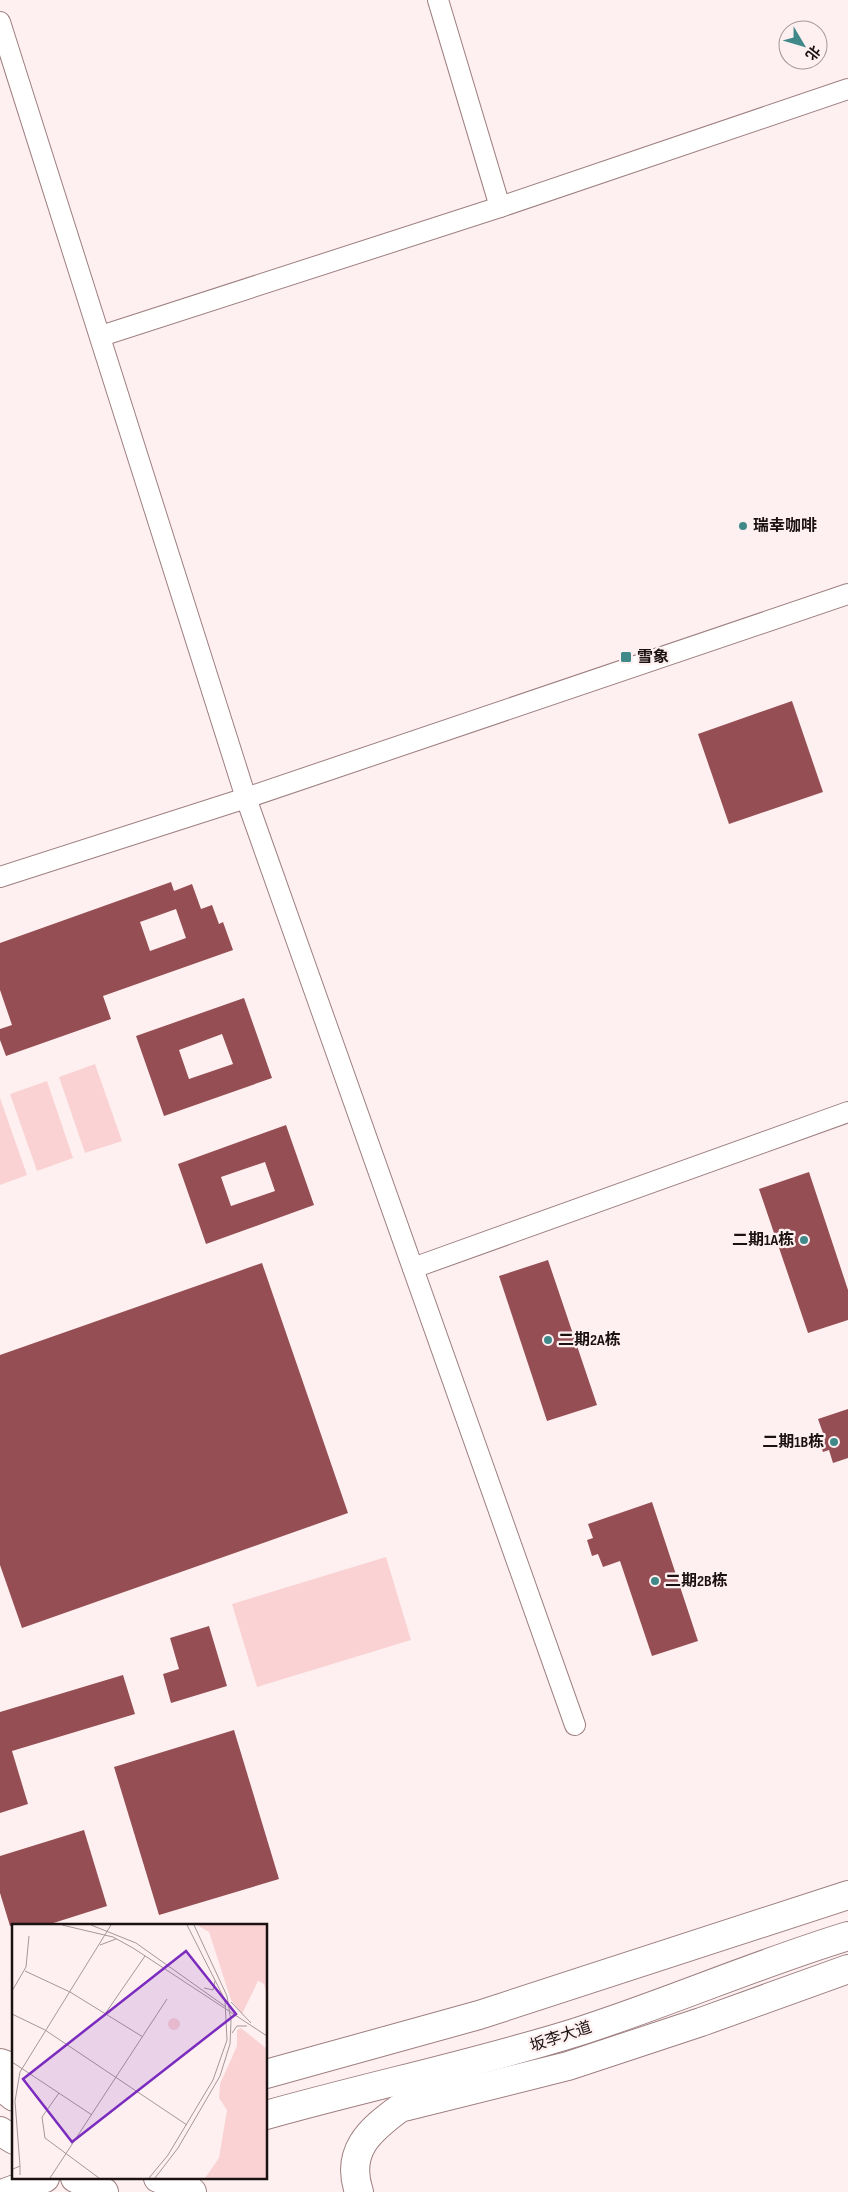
<svg xmlns="http://www.w3.org/2000/svg" width="848" height="2192" viewBox="0 0 848 2192" font-family="'Sofia Sans Condensed','Noto Sans SC',sans-serif">
<style>
.green{fill:#fad2d3}
.building{fill:#944e54;fill-rule:evenodd}
.lines{fill:none;stroke-linecap:round;stroke-linejoin:round}
.minor-casing{stroke:#9e7f80;stroke-width:22}
.primary-casing{stroke:#9e7f80;stroke-width:30}
.minor{stroke:#fff;stroke-width:20}
.primary{stroke:#fff;stroke-width:28}
.poi-dot{fill:#418989;stroke:#fef0f0;stroke-width:2}
.labels{text-anchor:middle;dominant-baseline:central;stroke-width:4.5;stroke-linejoin:round;paint-order:stroke}
.poi-label{font-size:16px;font-weight:bold;fill:#1c1111;stroke:#fef0f0;text-anchor:start}
.street-label{font-size:16px;fill:#1c1111;stroke:#fef0f0}
.inset-road{fill:none;stroke:#a49797;stroke-width:1}
.view{fill:#7b2cbf;fill-opacity:0.15;stroke:#7b2cbf;stroke-width:2.5}
.inset-edge{fill:none;stroke:#1c1111;stroke-width:2.5}
</style>
<rect width="100%" height="100%" fill="#fef0f0"/>
<g class="green">
<polygon points="95,1064 122,1141 85,1153 59,1077"/>
<polygon points="47,1081 73,1158 37,1171 10,1094"/>
<polygon points="0,1098 27,1175 0,1185"/>
<polygon points="386,1557 411,1640 257,1687 232,1604"/>
</g>
<g class="building">
<polygon points="792,701 823,792 729,824 698,734"/>
<path d="M171,882L174,891L192,884L201,909L212,905L219,924L223,922L233,950L103,996L111,1019L6,1056L0,1040V1029L12,1025L0,990V943ZM176,909L186,938L150,951L140,922Z"/>
<path d="M244,998L272,1078L164,1116L136,1036ZM222,1034L233,1064L189,1079L179,1050Z"/>
<path d="M286,1125L314,1205L206,1244L178,1164ZM265,1162L275,1191L231,1206L221,1177Z"/>
<polygon points="809,1172 848,1290 848,1320 808,1333 759,1189"/>
<polygon points="548,1260 597,1405 547,1421 499,1276"/>
<polygon points="262,1263 348,1513 22,1628 0,1565 0,1355"/>
<polygon points="848,1409 848,1458 833,1463 829,1450 823,1452 817,1435 823,1433 818,1419"/>
<polygon points="652,1502 698,1641 652,1656 620,1561 603,1567 598,1554 592,1556 587,1540 593,1538 588,1524"/>
<polygon points="209,1626 227,1686 171,1703 163,1674 179,1669 170,1638"/>
<polygon points="123,1675 135,1714 12,1751 28,1804 0,1813 0,1712"/>
<polygon points="234,1730 279,1879 159,1915 114,1767"/>
<polygon points="84,1830 107,1906 44,1926 10,1926 0,1893 0,1856"/>
</g>
<g class="lines">
<defs>
<g id="minor">
<polyline points="438,0 500,207"/>
<polyline points="0,22 246,798 575,1725"/>
<polyline points="101,336 500,207 848,89"/>
<polyline points="0,877 246,798 848,594"/>
<polyline points="413,1268 848,1112"/>
</g>
<g id="primary">
<polyline points="0,2063 14,2068"/>
<polyline points="266,2074 479,2015 848,1895"/>
<polyline points="0,2086 14,2097"/>
<path d="M266,2115C369,2086 475,2064 577,2032C668,2003 756,1964 848,1936"/>
<polyline points="0,2131 14,2140"/>
<polyline points="75,2178 104,2192"/>
<polyline points="158,2178 192,2192"/>
<polyline points="7,2192 45,2178"/>
<path d="M359,2192C345,2151 370,2130 400,2108L568,2066L701,2022L848,1969"/>
</g>
</defs>
<use href="#minor" class="minor-casing"/>
<use href="#primary" class="primary-casing"/>
<use href="#minor" class="minor"/>
<use href="#primary" class="primary"/>
</g>
<g class="poi-dot">
<circle cx="743" cy="526" r="5"/>
<rect x="620" y="651" width="12" height="12" rx="2.5"/>
<circle cx="804" cy="1240" r="5"/>
<circle cx="548" cy="1340" r="5"/>
<circle cx="834" cy="1442" r="5"/>
<circle cx="655" cy="1581" r="5"/>
</g>
<g class="labels">
<g class="poi-label">
<text x="753" y="526">瑞幸咖啡</text>
<text x="637" y="657">雪象</text>
<text x="794" y="1240" text-anchor="end">二期1A栋</text>
<text x="558" y="1340">二期2A栋</text>
<text x="824" y="1442" text-anchor="end">二期1B栋</text>
<text x="665" y="1581">二期2B栋</text>
</g>
<g class="street-label">
<text transform="translate(561 2037) rotate(-18)">坂李大道</text>
</g>
</g>
<g transform="translate(12 1924)">
<rect width="255" height="255" fill="#fef0f0"/>
<path d="M185,1H255V71L252,60L246,57L230,90L219,76L197,8ZM156 100a6 6 0 1 1 12 0a6 6 0 1 1-12 0ZM229,104L255,125V254H193L207,234L215,186L207,174L208,160L225,122V106Z" fill="#fad2d3"/>
<path class="inset-road" d="M50,1L101,13L121,24L255,112M79,1L124,19L214,83M88,21L104,15M13,47L58,68L131,113M192,64L201,66L203,57M0,67L14,43L17,12M219,78L239,99M0,90L33,106L175,201M93,90L133,32M220,109L225,102H235M0,138L80,191M47,169L30,193L33,214L87,254M8,242L3,177L8,148L99,1M1,245L8,242V251M38,254L155,75M137,254L156,231L201,156L215,116L213,76L175,1M143,254L166,224L208,152L218,120L219,97L215,72L182,1"/>
<path class="view" d="M174,27L224,90L60,218L11,155Z"/>
<rect width="255" height="255" class="inset-edge"/>
</g>
<g transform="translate(803 45) rotate(128)"><circle r="24" fill="#fef0f0" stroke="#a49797"/>
<path d="M0-4L9 19L0 12L-9 19Z" fill="#418989"/>
<text y="-8" font-size="14" font-weight="bold" text-anchor="middle" fill="#1c1111">北</text>
</g>
</svg>
